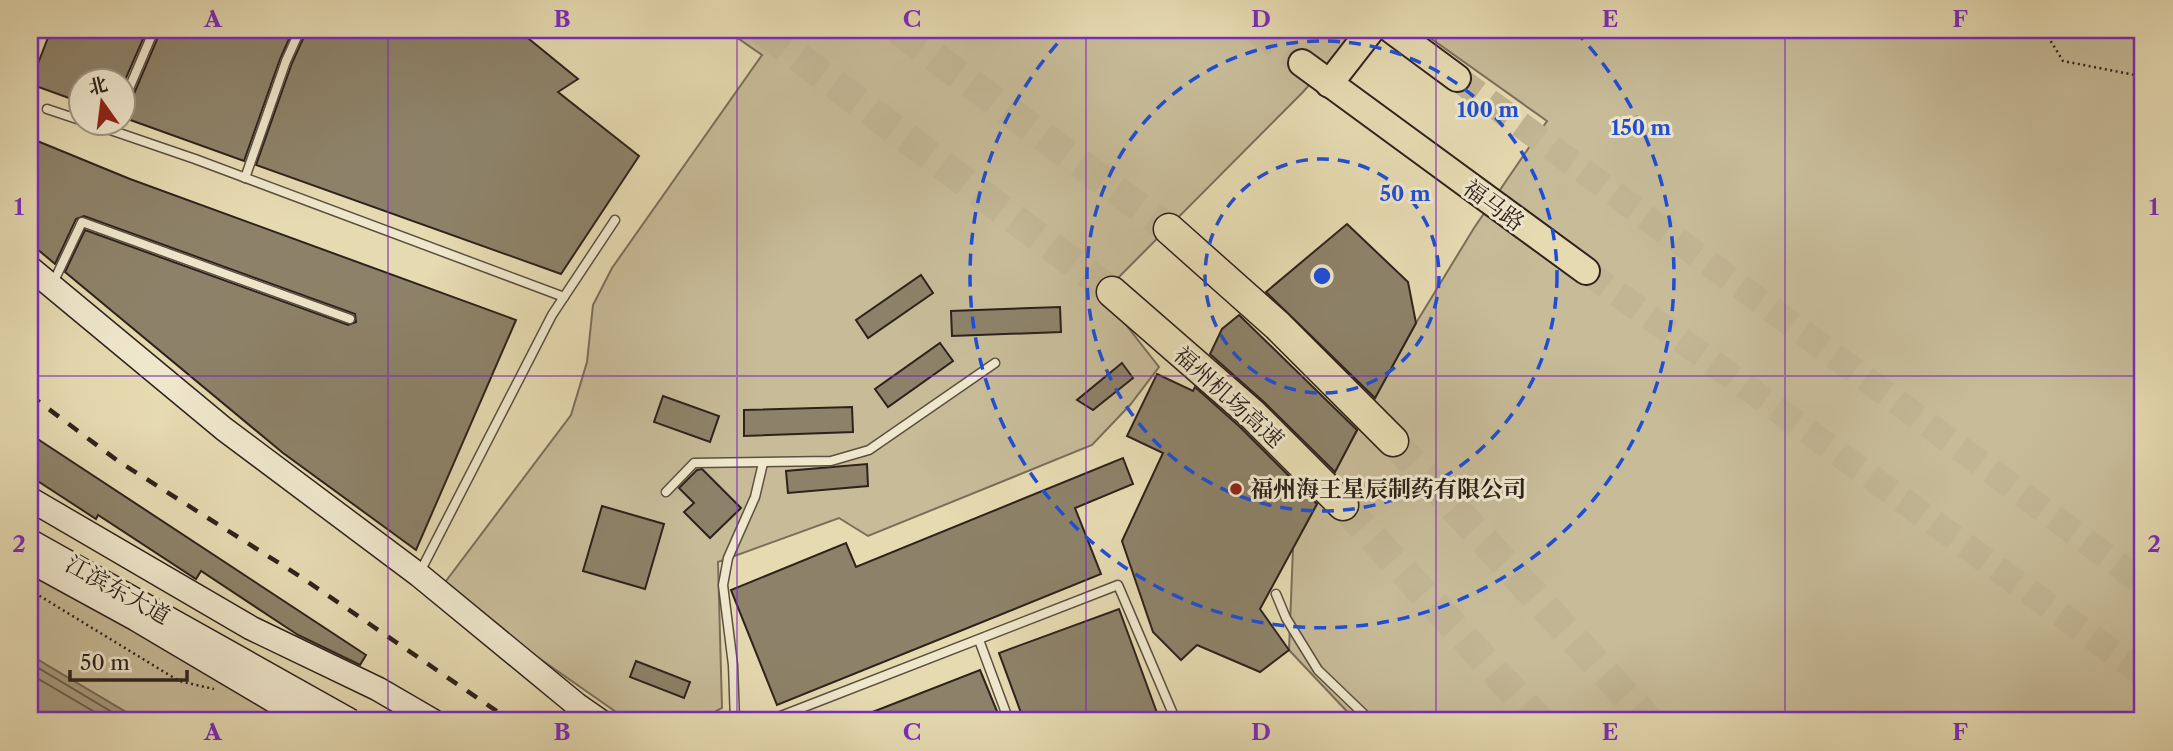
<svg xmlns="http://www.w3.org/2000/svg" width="2173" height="751" viewBox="0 0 2173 751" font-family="'Libre Caslon Text','Noto Serif SC',serif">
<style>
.green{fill:#c7bb98;stroke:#7a6e5a;stroke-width:2}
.water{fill:#a79b7e;stroke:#766b57;stroke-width:2}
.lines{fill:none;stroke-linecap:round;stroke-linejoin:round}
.shore{stroke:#6a5e4d;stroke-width:2}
.building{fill:#8d8269;stroke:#2d221c;stroke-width:2}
.primary-tunnel{stroke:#c1b593;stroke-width:26;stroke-dasharray:26 13;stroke-linecap:butt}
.highway-tunnel{stroke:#c1b593;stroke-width:30;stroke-dasharray:30 15;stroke-linecap:butt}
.lane-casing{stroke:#5b5041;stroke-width:11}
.secondary-casing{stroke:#2d221c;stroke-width:26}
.primary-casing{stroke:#2d221c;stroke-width:30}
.highway-casing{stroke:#2d221c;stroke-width:33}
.path{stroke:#2d221c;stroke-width:2.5;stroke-dasharray:2 3.5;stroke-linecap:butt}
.lane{stroke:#efe7cc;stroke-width:8}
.secondary{stroke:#efe7cc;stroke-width:23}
.primary{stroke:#e6dab1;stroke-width:26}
.highway{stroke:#e6dab1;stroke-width:30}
.rail{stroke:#2d221c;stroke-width:4.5;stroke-dasharray:12 12;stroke-linecap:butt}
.secondary-bridge-casing{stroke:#2d221c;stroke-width:26;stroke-linecap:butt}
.secondary-bridge{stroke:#efe7cc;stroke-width:23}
.grid{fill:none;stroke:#7b2cbf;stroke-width:2;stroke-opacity:0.55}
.ring{fill:none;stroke:#1d4ed8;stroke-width:3.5;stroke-dasharray:12 9}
.poi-dot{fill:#8f2418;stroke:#efe7cc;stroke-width:2.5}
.labels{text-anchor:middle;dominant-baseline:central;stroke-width:6;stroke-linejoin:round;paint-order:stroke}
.street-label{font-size:23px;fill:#2d221c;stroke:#efe7cc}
.poi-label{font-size:23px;font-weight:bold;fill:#2d221c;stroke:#efe7cc;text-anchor:start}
.centre{fill:#1d4ed8;stroke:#efe7cc;stroke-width:3.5}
.ring-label{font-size:21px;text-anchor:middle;font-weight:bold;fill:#1d4ed8;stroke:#efe7cc;stroke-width:6;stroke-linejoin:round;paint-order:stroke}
.neatline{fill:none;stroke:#7b2cbf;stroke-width:2.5}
.grid-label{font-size:23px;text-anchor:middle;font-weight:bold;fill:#7b2cbf}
</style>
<rect width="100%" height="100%" fill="#e6dab1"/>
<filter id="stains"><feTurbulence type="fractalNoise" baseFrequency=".00286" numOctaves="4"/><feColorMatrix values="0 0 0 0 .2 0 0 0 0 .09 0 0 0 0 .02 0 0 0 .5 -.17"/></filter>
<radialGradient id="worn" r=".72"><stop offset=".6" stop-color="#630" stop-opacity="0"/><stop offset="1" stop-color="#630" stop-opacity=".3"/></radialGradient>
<g class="green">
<polygon points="726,30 1359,30 1302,93 1102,294 1159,367 1130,405 1092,445 868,536 839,518 718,562 722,708 698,721 629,721 440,589 571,415 587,362 593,305 612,268 762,55"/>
<polygon points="1419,30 2143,30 2143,721 1356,721 1289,650 1293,548 1416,323 1474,228 1547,121"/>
<polygon points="30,572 294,721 141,721 30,655"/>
</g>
<polygon class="water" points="30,655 141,721 30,721"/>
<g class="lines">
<g class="shore">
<polyline points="30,663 127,721"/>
<polyline points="30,674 110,721"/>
</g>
</g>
<g class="building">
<polygon points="51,30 147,30 122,87 122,80 80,80 80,102 30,84"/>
<polygon points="161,30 293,30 280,59 244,161 122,117 122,111 128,108"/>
<polygon points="307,30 518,30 578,79 558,92 639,156 561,274 256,165 292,63"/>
<polygon points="30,138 130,179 516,320 416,550 283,453 65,272 85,230 348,325 356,322 355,314 84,216 76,219 55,264 30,243"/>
<polygon points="1347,224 1408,282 1416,323 1375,398 1266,292"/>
<polygon points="921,275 933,293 868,338 856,320"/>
<polygon points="1060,307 1061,332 952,336 951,311"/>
<polygon points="1239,315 1357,430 1335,472 1264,402 1210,354 1222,329"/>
<polygon points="940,343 953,361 888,407 875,389"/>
<polygon points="1122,363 1133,378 1093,410 1077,400"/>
<polygon points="1157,374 1193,391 1195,387 1240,427 1317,504 1260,609 1289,650 1260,672 1197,645 1181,660 1153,632 1122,541 1163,453 1127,436"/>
<polygon points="663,396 719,416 710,442 654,422"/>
<polygon points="852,407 853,432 744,436 744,410"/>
<polygon points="30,434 366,655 360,665 298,635 201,571 196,579 98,515 96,519 30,476"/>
<polygon points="1123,458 1133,484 1075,508 1101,574 777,705 731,590 846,543 856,567"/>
<polygon points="867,464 868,486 788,493 786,471"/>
<polygon points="702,469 741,508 710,538 684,512 694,503 679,488 697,470"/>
<polygon points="602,506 664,524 645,589 583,571"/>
<polygon points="1119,609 1160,721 1024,721 999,653"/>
<polygon points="636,661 690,682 684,698 630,677"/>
<polygon points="980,670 1001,721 852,721 852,720"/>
</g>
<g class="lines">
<g class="primary-tunnel">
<polyline points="1255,30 1302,63"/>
<polyline points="1457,78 2143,583"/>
<polyline points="1586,271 2143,674"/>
</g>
<g class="highway-tunnel">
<polyline points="762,30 1112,292"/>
<polyline points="898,30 1169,229"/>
<polyline points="1393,441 1649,721"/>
<polyline points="1343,505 1540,721"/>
</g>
<defs>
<g id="lane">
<polyline points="122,105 154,30"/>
<polyline points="47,109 80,120"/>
<polyline points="87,122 195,159 564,297"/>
<polyline points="245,178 286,61 300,30"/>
<polyline points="53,283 82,222 350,319"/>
<polyline points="666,492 694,463 831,461 869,450 995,363"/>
<polyline points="420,572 552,315 615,220"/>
<polyline points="1276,594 1286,618 1318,670 1371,721"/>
<polyline points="979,640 1009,721"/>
<polyline points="735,721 733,665 723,585 728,558 755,497 763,463"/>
<polyline points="768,721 1118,585 1176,721"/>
</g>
<g id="secondary">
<polyline points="30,268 224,429 419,575 577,705 600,721"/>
<polyline points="30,499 251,628 378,689 433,721"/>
</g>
<g id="primary">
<polyline points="1392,30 1457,78"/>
<polyline points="1302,63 1586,271"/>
<polyline points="1329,84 1371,30"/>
</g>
<g id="highway">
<polyline points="1169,229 1278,326 1393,441"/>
<polyline points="1112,292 1252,414 1343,505"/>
</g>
</defs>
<use href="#lane" class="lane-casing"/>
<use href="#secondary" class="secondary-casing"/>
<use href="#primary" class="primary-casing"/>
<use href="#highway" class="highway-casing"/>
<g class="path">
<polyline points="2033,30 2047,35 2063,61 2135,75 2143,81"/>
<polyline points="30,590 179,681 214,689"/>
</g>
<use href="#lane" class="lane"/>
<use href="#secondary" class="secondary"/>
<use href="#primary" class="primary"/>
<use href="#highway" class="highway"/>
<polyline class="rail" points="30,395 118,461 301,577 511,721"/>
<defs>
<g id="secondary-bridge">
<polyline points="30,541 351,721"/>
<polyline points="30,561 136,619 308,721"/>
</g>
</defs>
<use href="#secondary-bridge" class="secondary-bridge-casing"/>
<use href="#secondary-bridge" class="secondary-bridge"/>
</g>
<path class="grid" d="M388,30V721M737,30V721M1086,30V721M1436,30V721M1785,30V721M30,376H2143"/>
<g class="ring">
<circle cx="1322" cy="276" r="117"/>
<circle cx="1322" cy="276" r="235"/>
<path d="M1575 31A352 352 0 1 1 1069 31"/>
</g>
<circle class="poi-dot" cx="1236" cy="489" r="7"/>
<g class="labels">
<g class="street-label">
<text transform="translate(1494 205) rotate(36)">福马路</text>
<text transform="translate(1229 397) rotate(42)">福州机场高速</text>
<text transform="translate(118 590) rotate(29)">江滨东大道</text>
</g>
<g class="poi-label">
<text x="1250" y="489">福州海王星辰制药有限公司</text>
</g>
</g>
<circle cx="1322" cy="276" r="10" class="centre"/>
<g class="ring-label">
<text x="1488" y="117">100 m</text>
<text x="1641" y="135">150 m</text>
<text x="1405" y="201">50 m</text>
</g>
<rect width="2173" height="751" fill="none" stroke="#e6dab1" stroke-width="77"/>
<g transform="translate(102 102) rotate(346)"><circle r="33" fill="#efe7cc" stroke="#a19886" stroke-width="2"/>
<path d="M0-5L12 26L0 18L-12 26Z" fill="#8f2418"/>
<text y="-10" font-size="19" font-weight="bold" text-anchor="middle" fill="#2d221c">北</text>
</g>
<path d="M70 670v10h117v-10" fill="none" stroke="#2d221c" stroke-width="3.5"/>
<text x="80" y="670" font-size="21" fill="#2d221c" stroke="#efe7cc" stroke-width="5" paint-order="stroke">50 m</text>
<rect x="38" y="38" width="2096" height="674" class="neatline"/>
<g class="grid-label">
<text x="213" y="27">A</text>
<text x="562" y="27">B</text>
<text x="912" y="27">C</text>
<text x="1261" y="27">D</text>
<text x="1610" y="27">E</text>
<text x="1960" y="27">F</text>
<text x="19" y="215">1</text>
<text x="2154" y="215">1</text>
<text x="19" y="552">2</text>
<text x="2154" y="552">2</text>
<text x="213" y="740">A</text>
<text x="562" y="740">B</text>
<text x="912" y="740">C</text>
<text x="1261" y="740">D</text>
<text x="1610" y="740">E</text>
<text x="1960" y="740">F</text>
</g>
<rect width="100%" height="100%" filter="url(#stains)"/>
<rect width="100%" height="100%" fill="url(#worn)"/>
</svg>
